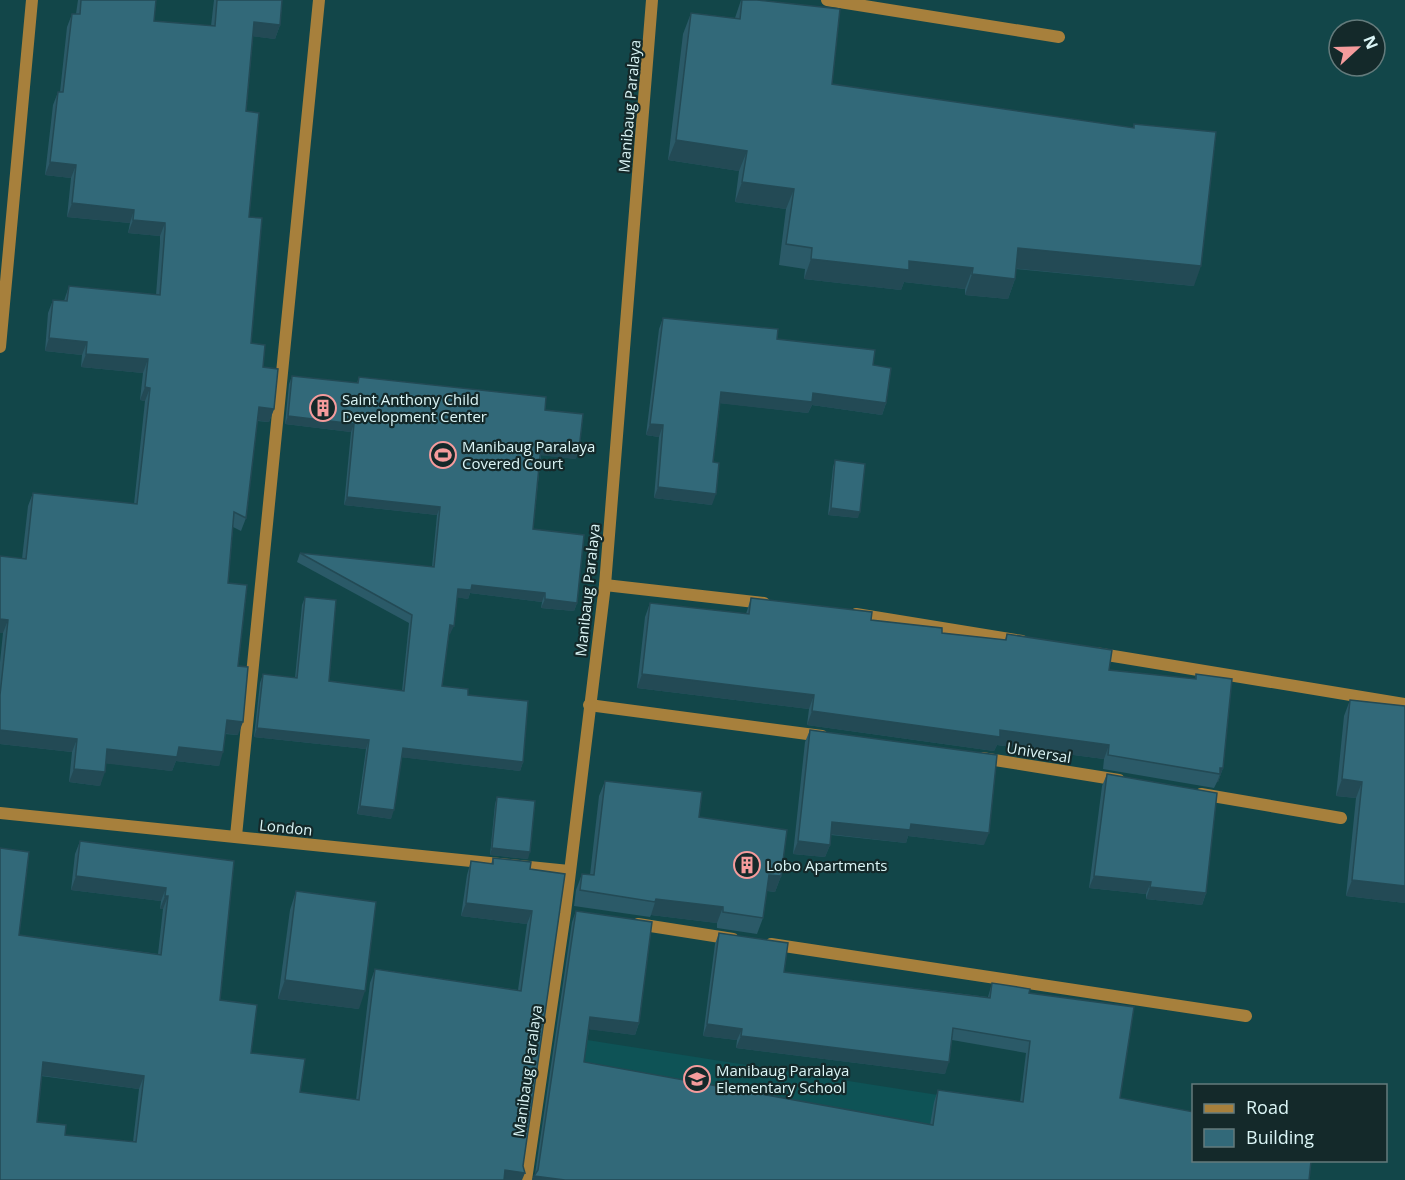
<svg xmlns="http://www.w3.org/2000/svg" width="1405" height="1180" viewBox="0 0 1405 1180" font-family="'Open Sans',sans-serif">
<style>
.built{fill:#0e5356}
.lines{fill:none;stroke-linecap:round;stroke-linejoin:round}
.lane{stroke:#a7803c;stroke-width:12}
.street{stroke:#a7803c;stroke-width:12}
.wall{fill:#2b5a68;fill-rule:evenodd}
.shaded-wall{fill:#234a55}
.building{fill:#326979;stroke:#234a55;stroke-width:1.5;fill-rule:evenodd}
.labels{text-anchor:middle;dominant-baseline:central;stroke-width:4.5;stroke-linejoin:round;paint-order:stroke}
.street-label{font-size:15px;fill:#dbf5f6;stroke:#14292a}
.poi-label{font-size:15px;fill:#dbf5f6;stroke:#14292a;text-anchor:start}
</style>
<rect width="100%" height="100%" fill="#124649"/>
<polygon class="built" points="568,1037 1097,1120 546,1180"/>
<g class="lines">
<polyline class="lane" points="827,0 1059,37"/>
<g class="street">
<polyline points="0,347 32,0"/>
<polyline points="605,585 764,603"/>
<polyline points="856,614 1022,641"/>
<polyline points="1095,653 1405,704"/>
<polyline points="589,705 822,736"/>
<polyline points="982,758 1119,780"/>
<polyline points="1201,794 1341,818"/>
<polyline points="0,813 569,871"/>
<polyline points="236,836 319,0"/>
<polyline points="638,924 733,939"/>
<polyline points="771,944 1246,1016"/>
<polyline points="526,1180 565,913 605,585 652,0"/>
</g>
</g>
<g class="wall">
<polygon points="78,0 156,0 154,21 211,26 214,0 282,0 280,25 275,39 253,36 246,111 251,343 263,367 274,409 269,422 257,421 246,518 241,531 233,527 228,583 238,666 238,735 225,734 219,766 176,761 172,771 106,763 100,786 69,782 72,752 0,744 0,662 3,633 0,633 0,556 22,559 28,506 33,493 134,504 145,401 140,400 143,373 81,367 82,355 45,351 48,313 53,300 64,301 69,286 156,295 160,243 160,236 128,233 130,223 67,217 71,178 45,175 53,105 58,92 60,92 67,27 72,14 76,14"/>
<polygon points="741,0 832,84 1133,128 1134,124 1194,286 1016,269 1015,279 1008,299 965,295 965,289 904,282 901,290 804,279 805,269 779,265 786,209 735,202 739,171 668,160 683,34 691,13 735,18"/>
<polygon points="663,318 777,339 873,365 886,403 882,415 812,405 808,413 720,403 713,462 712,505 654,498 659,437 646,435 659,329"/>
<polygon points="292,376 357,383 359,377 545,410 576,459 541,455 533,529 577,603 574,611 541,608 542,602 470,593 468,599 457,597 450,634 449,634 442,686 468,695 523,762 520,771 401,757 391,819 357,814 366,749 254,737 260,683 263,674 295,678 302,605 305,597 329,681 402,691 409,623 297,562 300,553 432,567 437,515 344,505 351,432 285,424 289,384"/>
<polygon points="835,460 858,518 828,515 833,467"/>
<polygon points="751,598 942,633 1005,640 1007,634 1109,670 1195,679 1196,674 1223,768 1218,782 1217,782 1214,788 1103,769 1104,759 997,745 994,751 807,725 809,709 637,688 645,617 650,603 746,614"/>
<polygon points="1350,700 1405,706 1405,903 1346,896 1356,798 1336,796 1344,716"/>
<polygon points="810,730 984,845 908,836 906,843 831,835 830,845 825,857 793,854 805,742"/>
<polygon points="1107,774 1206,893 1202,905 1146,899 1146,894 1089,888 1102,786"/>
<polygon points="605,781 781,876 775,892 767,891 763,918 757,934 717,928 717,923 651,915 650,917 574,906 576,890 582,874 590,875 599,796"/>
<polygon points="497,797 528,859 490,855 495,804"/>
<path d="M80,841L234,861L220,1000L251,1053L300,1092L356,1100L370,983L375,969L518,990L527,924L461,916L467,875L471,861L491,864L493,858L530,869L565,874L523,1166L0,1180L19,935L158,954L163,909H160L161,901L71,890L75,854ZM41,1076L139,1089L133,1142L65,1135L37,1122Z"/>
<polygon points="296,891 359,1009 278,999 290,910"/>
<polygon points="576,911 639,1023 635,1035 589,1029 584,1062 930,1125 934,1102 938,1090 1020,1102 1026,1053 952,1040 945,1074 736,1048 737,1040 703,1036 715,944 719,933 784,972 988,997 992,983 1029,993 1120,1098 1194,1161 1309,1180 532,1180 535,1174 572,922"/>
</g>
<g class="shaded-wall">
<polygon points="254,22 280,25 275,39 249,36"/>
<polygon points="676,140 747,151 739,171 668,160"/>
<polygon points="50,162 76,165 71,178 45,175"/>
<polygon points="742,182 794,189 786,209 735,202"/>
<polygon points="72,203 134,210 130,223 67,217"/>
<polygon points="133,220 165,223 160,236 128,233"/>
<polygon points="1018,248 1201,266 1194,286 1011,268"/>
<polygon points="811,259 909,261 973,268 965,289 904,282 901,290 804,279"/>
<polygon points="972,274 1015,279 1008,299 965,295"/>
<polygon points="49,338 87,342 82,355 45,351"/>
<polygon points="86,354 148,359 143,373 81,367"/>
<polygon points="145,387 150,388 145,401 140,400"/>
<polygon points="721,392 813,393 886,403 882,415 812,405 808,413 717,403"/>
<polygon points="259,407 274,409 269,422 254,420"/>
<polygon points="288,416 354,424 351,432 285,424"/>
<polygon points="650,424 663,425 659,437 646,435"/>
<polygon points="541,446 579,450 576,459 538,455"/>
<polygon points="658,487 716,494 712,505 654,498"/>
<polygon points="347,497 440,507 437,515 344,505"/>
<polygon points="831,508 860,512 858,518 828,515"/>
<polygon points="472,585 545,593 542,602 470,593 468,599 454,597 458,589"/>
<polygon points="545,599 577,603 574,611 541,608"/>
<polygon points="0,619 8,620 3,633 0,633"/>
<polygon points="450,625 454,626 450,634 447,634"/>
<polygon points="642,674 814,695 809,709 637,688"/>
<polygon points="812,711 1000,730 1109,745 1104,759 997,745 994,751 807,725"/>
<polygon points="227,720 243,722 238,735 222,733"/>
<polygon points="257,728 369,740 366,749 254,737"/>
<polygon points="0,730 77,739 72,752 0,744"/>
<polygon points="179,747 223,752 219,766 176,761 172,771 102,763 107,749"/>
<polygon points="403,748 523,762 520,771 399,757"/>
<polygon points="1220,768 1223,768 1218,782 1217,782 1220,774"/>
<polygon points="74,769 105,772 100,786 69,782"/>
<polygon points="1342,779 1362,782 1356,798 1336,796"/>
<polygon points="360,806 394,810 391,819 357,814"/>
<polygon points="832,822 911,824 989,833 984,845 908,836 906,843 828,834"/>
<polygon points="798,841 830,845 825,857 793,854"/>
<polygon points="492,848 530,852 528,859 490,855"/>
<polygon points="769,875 781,876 775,892 763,890"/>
<polygon points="76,876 166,888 161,901 71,890"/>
<polygon points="1094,876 1151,882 1146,894 1089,888"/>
<polygon points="1352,880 1405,886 1405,903 1346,896"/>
<polygon points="1150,887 1206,893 1202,905 1146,899"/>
<polygon points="165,896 168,896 163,909 160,909"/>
<polygon points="656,899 723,907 717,923 651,915"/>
<polygon points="466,903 532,911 527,924 461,916"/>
<polygon points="285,980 365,991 359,1009 278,999"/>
<polygon points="590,1017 639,1023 635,1035 586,1029"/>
<polygon points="707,1024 742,1029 737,1040 703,1036"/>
<polygon points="741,1036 949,1062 945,1074 736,1048"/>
<polygon points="43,1062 144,1076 139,1089 38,1075"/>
<polygon points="505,1170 525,1173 522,1180 502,1180"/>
<polygon points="534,1176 565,1180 532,1180"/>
</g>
<g class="building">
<polygon points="81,0 156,0 154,21 215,26 217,0 282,0 280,25 254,22 246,111 259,113 249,217 262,218 251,343 265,345 263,367 278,369 274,409 259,407 246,518 234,512 228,583 247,585 238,666 248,667 243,722 227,720 223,752 179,747 177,757 107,749 105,772 74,769 77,739 0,730 0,695 8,620 0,619 0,556 26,559 33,493 137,504 150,388 145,387 148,359 86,354 87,342 49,338 53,300 67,301 69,286 160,295 165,229 165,223 133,220 134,210 72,203 76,165 50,162 58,92 63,92 72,14 80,14"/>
<polygon points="742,0 757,0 840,9 832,84 1134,128 1134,124 1216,132 1201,266 1018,248 1015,279 972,274 973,268 909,261 909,270 811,259 812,248 786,244 794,189 742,182 747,151 676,140 691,13 740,19"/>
<polygon points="663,318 778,329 777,339 875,350 873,365 891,368 886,403 813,393 812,402 721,392 713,462 719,463 716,494 658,487 663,425 650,424"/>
<polygon points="292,376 358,383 359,377 546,397 545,410 583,414 579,450 541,446 533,529 584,535 577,603 545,599 545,593 472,585 471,590 458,589 454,626 450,625 442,686 468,689 468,695 528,701 523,762 403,748 394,810 360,806 369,740 257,728 263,674 297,678 305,597 336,600 329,681 404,691 412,615 300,553 434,567 440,507 347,497 354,424 288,416"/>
<polygon points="835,460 865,464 860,512 831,508"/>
<polygon points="751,598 872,612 871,620 942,628 942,633 1006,640 1007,634 1112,650 1109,670 1196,679 1196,674 1232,679 1223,768 1220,768 1220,774 1108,755 1109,745 1000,730 1000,737 812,711 814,695 642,674 650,603 749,614"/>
<polygon points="1350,700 1405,706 1405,886 1352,880 1362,782 1342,779"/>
<polygon points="810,730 997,755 989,833 911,824 910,830 832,822 830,845 798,841"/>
<polygon points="1107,774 1217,793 1206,893 1150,887 1151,882 1094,876"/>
<polygon points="605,781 702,792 699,817 787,830 781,876 769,875 763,918 723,912 723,907 656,899 655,902 580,890 582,874 594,875"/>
<polygon points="497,797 535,801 530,852 492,848"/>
<path d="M80,841L234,861L220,1000L257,1005L251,1053L305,1059L300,1092L359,1100L375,969L521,991L532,911L466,903L471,861L493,864V858L531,862L530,869L565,874L523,1166L525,1173L505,1170L504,1180H0V848L29,852L19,935L161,955L168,896H165L166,888L76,876ZM43,1062L144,1076L136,1142L65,1135L66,1125L37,1122Z"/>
<polygon points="296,891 376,902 365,991 285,980"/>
<polygon points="576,911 652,922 639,1023 590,1017 584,1062 933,1125 938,1090 1023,1102 1030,1041 953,1028 949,1062 741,1036 742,1029 707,1024 719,933 788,943 784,972 990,998 992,983 1030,989 1029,993 1134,1007 1120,1098 1194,1112 1194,1161 1311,1161 1309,1180 565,1180 534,1176 538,1170"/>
</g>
<defs>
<symbol id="building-ring" viewBox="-11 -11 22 22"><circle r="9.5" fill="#14292a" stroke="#f59b9c" stroke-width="1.5"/><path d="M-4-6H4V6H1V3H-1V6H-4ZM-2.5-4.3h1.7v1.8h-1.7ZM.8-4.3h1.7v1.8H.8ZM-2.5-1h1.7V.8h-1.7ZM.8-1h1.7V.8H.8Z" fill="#f59b9c"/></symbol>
<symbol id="stadium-ring" viewBox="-11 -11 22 22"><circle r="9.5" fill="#14292a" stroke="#f59b9c" stroke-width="1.5"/><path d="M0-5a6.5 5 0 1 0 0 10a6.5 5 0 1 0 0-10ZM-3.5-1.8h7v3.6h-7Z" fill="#f59b9c"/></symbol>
<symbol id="school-ring" viewBox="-11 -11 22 22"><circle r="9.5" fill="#14292a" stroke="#f59b9c" stroke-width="1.5"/><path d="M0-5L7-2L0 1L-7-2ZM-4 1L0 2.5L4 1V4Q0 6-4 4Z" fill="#f59b9c"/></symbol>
</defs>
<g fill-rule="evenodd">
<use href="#building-ring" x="308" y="393" width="30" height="30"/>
<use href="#stadium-ring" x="428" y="440" width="30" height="30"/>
<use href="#building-ring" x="732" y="850" width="30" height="30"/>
<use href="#school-ring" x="682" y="1064" width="30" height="30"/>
</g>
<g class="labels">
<g class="street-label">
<text transform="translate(629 106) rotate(-85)">Manibaug Paralaya</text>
<text transform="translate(587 590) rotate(-84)">Manibaug Paralaya</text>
<text transform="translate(1039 752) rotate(9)">Universal</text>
<text transform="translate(286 827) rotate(6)">London</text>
<text transform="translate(527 1071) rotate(-82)">Manibaug Paralaya</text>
</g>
<g class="poi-label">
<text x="342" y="399">Saint Anthony Child<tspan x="342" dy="17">Development Center</tspan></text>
<text x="462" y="446">Manibaug Paralaya<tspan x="462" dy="17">Covered Court</tspan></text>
<text x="766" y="865">Lobo Apartments</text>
<text x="716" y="1070">Manibaug Paralaya<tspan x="716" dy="17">Elementary School</tspan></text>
</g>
</g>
<rect x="1192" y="1084" width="195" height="78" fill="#14292a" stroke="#647b7c" stroke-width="1.5"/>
<rect x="1204" y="1104" width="30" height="9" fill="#a7803c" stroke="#647b7c" stroke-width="1.5"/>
<text x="1246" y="1114" font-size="18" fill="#dbf5f6">Road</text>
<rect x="1204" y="1129" width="30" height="18" fill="#326979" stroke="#647b7c" stroke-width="1.5"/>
<text x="1246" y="1144" font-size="18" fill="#dbf5f6">Building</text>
<g transform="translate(1357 48) rotate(68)"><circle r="28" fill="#14292a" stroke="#647b7c" stroke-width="1.5"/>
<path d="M0-4.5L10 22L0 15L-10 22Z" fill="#f59b9c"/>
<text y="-9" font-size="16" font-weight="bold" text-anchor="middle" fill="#dbf5f6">N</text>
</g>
</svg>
